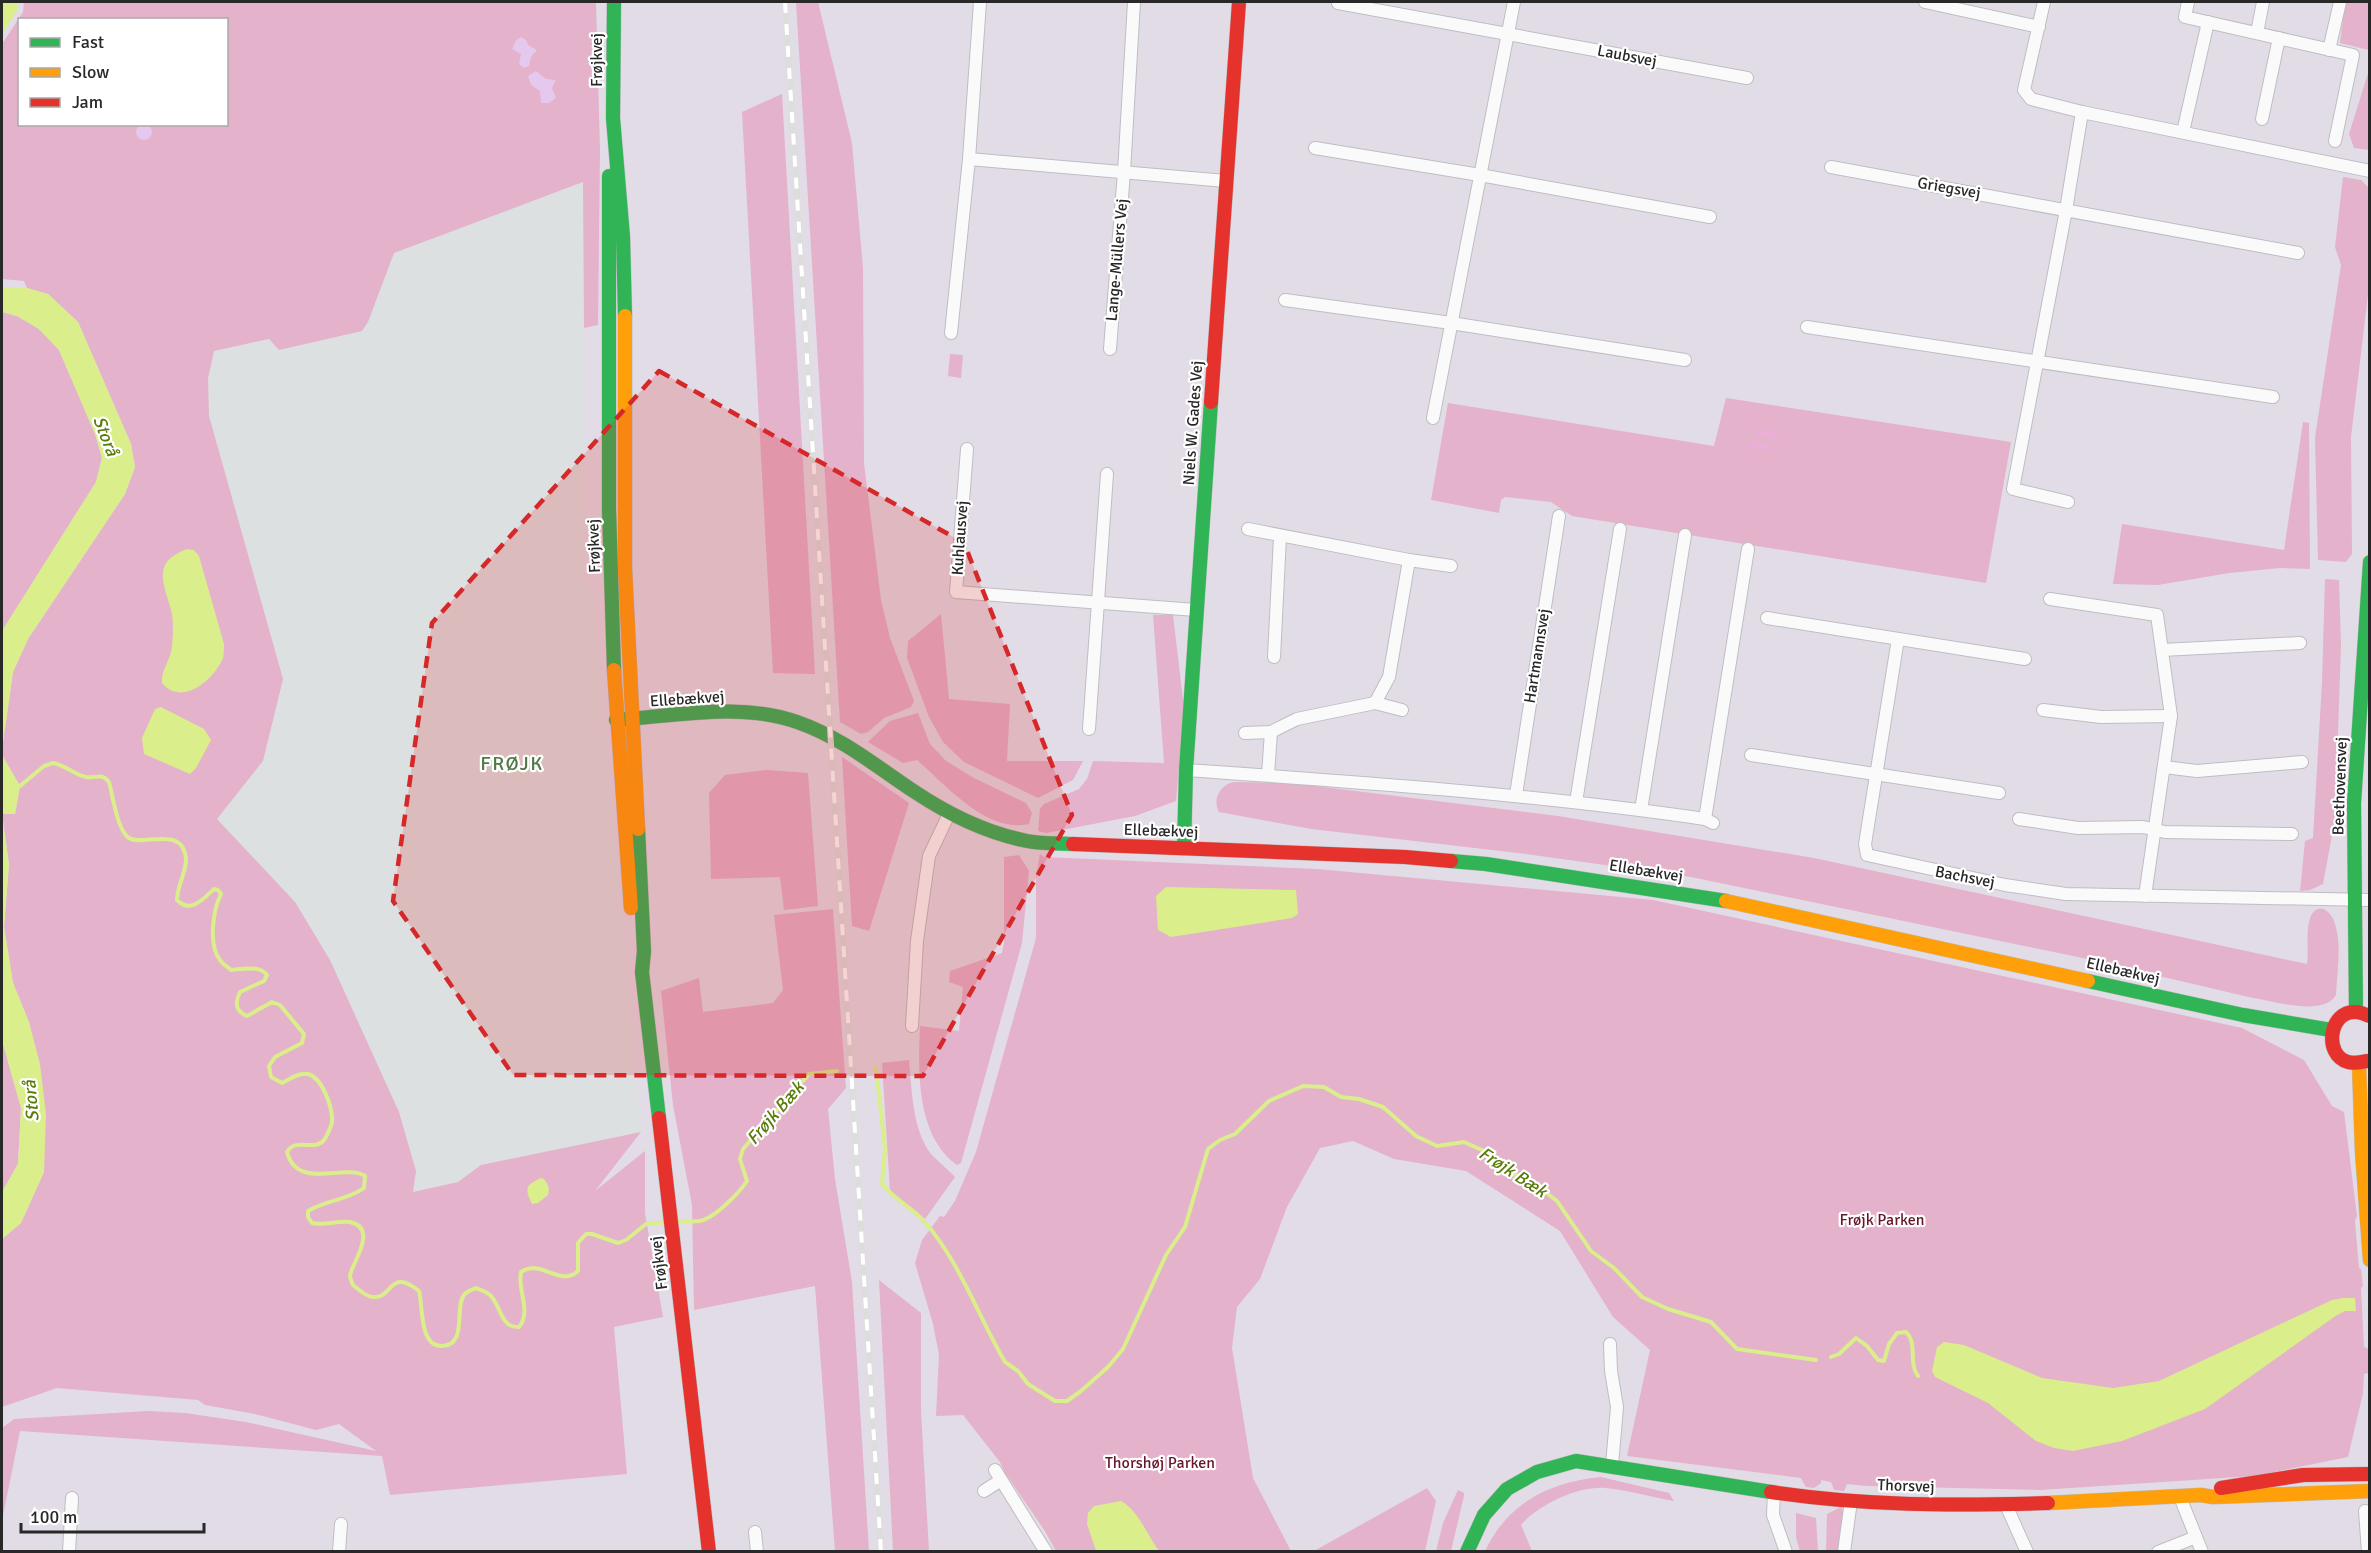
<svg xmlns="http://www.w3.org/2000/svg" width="2371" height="1553" viewBox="0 0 2371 1553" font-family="Signika,sans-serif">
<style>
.industrial{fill:#dde0e1}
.green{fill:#e4b2ca;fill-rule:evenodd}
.sand{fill:#e5c8ee}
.pitch{fill:#e9afd6}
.water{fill:#daee8b}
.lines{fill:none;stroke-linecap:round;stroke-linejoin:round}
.stream{stroke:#daee8b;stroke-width:4}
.street-casing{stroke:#bebec0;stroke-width:14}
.fast-casing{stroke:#bebec0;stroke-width:15}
.slow-casing{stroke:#bebec0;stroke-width:15}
.jam-casing{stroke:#bebec0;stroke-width:15}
.street{stroke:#fbfafb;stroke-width:12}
.fast{stroke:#30b455;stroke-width:14}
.slow{stroke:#ff9f0a;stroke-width:14}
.jam{stroke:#e5322d;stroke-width:14}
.rail-casing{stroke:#dcdedc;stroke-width:6}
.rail{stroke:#fff;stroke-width:4;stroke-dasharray:11;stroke-linecap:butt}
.marked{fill:#d62828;fill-opacity:0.2;stroke:#d62828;stroke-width:4.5;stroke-dasharray:12 8;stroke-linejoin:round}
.labels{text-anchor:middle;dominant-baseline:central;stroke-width:4.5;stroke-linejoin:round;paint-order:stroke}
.street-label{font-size:16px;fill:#282828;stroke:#fff}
.park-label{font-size:16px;fill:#67152a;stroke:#fff}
.water-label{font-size:18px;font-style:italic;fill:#597b08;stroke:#fff}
.quarter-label{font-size:20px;letter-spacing:1.5px;fill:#527a46;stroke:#fff}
</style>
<rect width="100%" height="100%" fill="#e2dce7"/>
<polygon class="industrial" points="584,182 583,579 593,584 641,1132 481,1165 458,1182 412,1192 399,1112 330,960 295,902 217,819 263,761 283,679 209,416 208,378 215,351 269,339 368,322 394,253"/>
<g class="green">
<path d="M24,2H596L600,150L598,325L584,328L583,182L394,253L368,322L362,331L279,350L269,339L214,351L208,378L209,416L283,679L263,761L217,819L295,902L330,960L399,1112L416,1171L413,1192L458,1182L481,1165L641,1132L595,1191L645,1151V1213L663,1317L614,1327L627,1474L390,1495L382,1456L20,1431L2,1521V1428L14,1419L148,1411L185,1413L246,1422L376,1451L339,1424L316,1430L255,1414L205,1405L198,1400L57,1388L2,1407V1239L21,1223L44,1172L29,1022L13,983L4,927L9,864L2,814H15L20,786L2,755V749L13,672L28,639L125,494L135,467L131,444L78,322L48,294L27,288L24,281L2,279V44L23,12ZM20,20H226V124H20Z"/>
<polygon points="796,2 818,2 852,143 863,268 864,463 881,600 890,638 914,701 911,707 884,718 868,732 861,734 840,722"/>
<polygon points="2345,2 2369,2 2369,50 2340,43"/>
<polygon points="2369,70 2369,150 2354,148 2349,134"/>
<polygon points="782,94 815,674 773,673 742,112"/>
<polygon points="2343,177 2361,180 2370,189 2369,286 2351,437 2352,554 2346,562 2318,560 2315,438 2341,265 2335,247"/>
<polygon points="2,312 17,316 39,329 59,350 95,434 102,458 96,482 2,631"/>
<polygon points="950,354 963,355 961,378 948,376"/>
<polygon points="1726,398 2011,442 1986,583 1572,516 1551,502 1505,497 1501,500 1499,513 1431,500 1448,403 1714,446"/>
<polygon points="2303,422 2309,423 2310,569 2280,568 2229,573 2158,585 2113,584 2122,524 2284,550"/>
<polygon points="2325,579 2339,580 2341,645 2335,819 2323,884 2310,890 2300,891 2305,841 2313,838 2322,682"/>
<polygon points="941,614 949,699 1010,704 1007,761 1083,761 1073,780 1038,798 964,762 943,742 929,717 907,658 908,641"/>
<polygon points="1153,615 1173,615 1184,708 1176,801 1135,816 1046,833 1038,831 1040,809 1044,804 1079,789 1087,779 1093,761 1164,763"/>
<path d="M918,713L930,744L946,761L974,778L1026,803L1032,813L1029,824C987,834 946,785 917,760L903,763L868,742L890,721Z"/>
<polygon points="842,757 909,803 869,931 852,926"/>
<polygon points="767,770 808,773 818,906 784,910 780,877 711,879 709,793 725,775"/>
<path d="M1234,782L1291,783L1558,816L1814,858L2307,964C2309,951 2306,935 2309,922C2314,901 2330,907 2335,924C2342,946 2337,972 2336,995C2323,1017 2274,1001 2253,998L2078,957L1691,877L1518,853L1311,829L1219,812C1212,799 1220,785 1234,782Z"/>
<polygon points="1040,854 1044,857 1317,869 1653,900 2242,1028 2304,1060 2332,1106 2344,1112 2357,1216 2355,1221 2359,1268 2361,1269 2363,1286 2361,1288 2364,1347 2369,1349 2369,1373 2364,1374 2363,1393 2348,1457 2254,1476 2040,1490 1867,1486 1847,1484 1844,1491 1834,1490 1831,1482 1821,1480 1821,1483 1814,1488 1806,1487 1801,1478 1627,1456 1650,1350 1613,1317 1560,1231 1466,1171 1394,1159 1353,1141 1320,1148 1287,1207 1260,1279 1237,1307 1232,1348 1253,1478 1291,1551 1056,1551 1045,1531 1005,1473 1000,1462 963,1415 936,1416 939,1355 933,1324 915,1263 922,1240 940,1216 944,1217 955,1201 976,1152 1036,938 1036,876"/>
<path d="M1019,855L1029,871L1022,943L961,1163L957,1165C916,1136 918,1071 920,1026L959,1031L963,987L949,982L950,971L1002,953L1004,943V857Z"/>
<polygon points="833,909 846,1088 828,1109 835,1179 852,1282 869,1551 835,1551 815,1286 694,1310 692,1205 673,1105 661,991 699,978 703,1012 773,1003 783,990 774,915"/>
<polygon points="2,1040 21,1108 18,1164 2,1192"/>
<path d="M909,1060C912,1090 912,1129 931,1154C938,1162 948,1169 955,1177L925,1219L890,1191L882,1063Z"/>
<polygon points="879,1280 921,1313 921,1412 929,1551 893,1551"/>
<path d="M1601,1477L1669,1493L1674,1501C1651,1497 1628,1490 1605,1488C1578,1486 1538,1505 1521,1525L1532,1551H1485C1508,1503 1549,1482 1601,1477Z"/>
<polygon points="1427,1488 1436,1501 1425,1551 1314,1551"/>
<polygon points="1458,1490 1464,1493 1464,1496 1451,1551 1436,1551 1443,1523"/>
<polygon points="1841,1507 1844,1513 1840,1551 1826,1552 1827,1514"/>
<polygon points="1796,1513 1816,1518 1818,1551 1800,1551 1796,1537"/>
</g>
<g class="sand">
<polygon points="521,37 526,40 528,45 537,50 531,57 529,66 524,68 519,64 521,54 512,49 516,40"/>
<polygon points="536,71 546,79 556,80 552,88 556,98 549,103 541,103 540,91 531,85 528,76"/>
<circle cx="144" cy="132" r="8"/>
</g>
<g class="pitch">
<polygon points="1757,428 1779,433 1777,440 1756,435"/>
<polygon points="1750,440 1771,445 1770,452 1748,447"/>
</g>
<g class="water">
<polygon points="2,2 18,2 17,10 2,35"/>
<polygon points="2,287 27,288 48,294 78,322 131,444 135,467 125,494 28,639 13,672 2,749 2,631 96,482 102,458 95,434 59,350 39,329 17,316 2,312"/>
<path d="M187,549L194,550L199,556L224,644C224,648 224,654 223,658C214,680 182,707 162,683C161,670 171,659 172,647C173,635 174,621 171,610C163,581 152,562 187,549Z"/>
<polygon points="161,707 204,729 211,740 196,768 190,774 144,754 142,738 155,709"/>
<polygon points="2,755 20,786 15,814 2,814 9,864 4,927 13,983 29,1022 40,1064 46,1114 44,1172 21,1223 2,1239 2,1192 18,1164 21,1108 2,1040"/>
<polygon points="1166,887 1296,890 1298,914 1292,918 1171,937 1158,930 1156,896"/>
<path d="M541,1178C548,1180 550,1189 548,1195L538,1203L532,1204C524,1188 526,1185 541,1178Z"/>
<polygon points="2343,1298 2355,1298 2356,1311 2345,1311 2337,1315 2205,1409 2122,1441 2073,1451 2054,1448 2036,1441 1988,1403 1935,1377 1932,1371 1937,1347 1944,1342 1964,1345 2042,1378 2113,1388 2159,1381 2332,1300"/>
<path d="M1121,1501C1139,1511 1147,1535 1159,1551H1096L1087,1524L1088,1513L1094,1506Z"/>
</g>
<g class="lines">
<g class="stream">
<path d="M15,785L20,786L44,766L53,763C65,765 75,775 86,777C96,779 101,772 109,782C113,796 117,830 129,838C143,847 184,824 186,860C186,873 177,886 177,900C191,914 203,899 214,889L218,890L221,894C213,910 208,945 220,960C222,964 228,967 231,970C243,969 259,965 267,975L264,981L240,992C235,1003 235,1011 247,1016L272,1002L280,1005L304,1034L302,1043L275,1057L269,1066L271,1077L282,1083C289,1079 300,1072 308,1074C323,1078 333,1109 332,1122C331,1127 327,1136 324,1140C315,1152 295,1137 287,1152C297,1191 345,1163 365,1176L364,1188C348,1200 326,1200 308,1211V1217L312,1223C325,1226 338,1220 350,1222C380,1228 350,1266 350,1276C350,1279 352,1282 353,1285C358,1289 366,1297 373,1297C393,1299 389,1267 419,1291C423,1305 419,1347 442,1346C468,1345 454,1308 464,1295C467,1291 472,1290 476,1288C480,1290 487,1292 490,1295C501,1305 500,1328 519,1327C532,1311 517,1290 521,1272C541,1258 560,1288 578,1271V1243L586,1234H592L618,1243L626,1240L646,1224L665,1222"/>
<path d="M876,1068L885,1149L882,1184C894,1199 911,1207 924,1221C960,1262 978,1316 1005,1362L1018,1371L1028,1384L1055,1401H1067L1081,1391L1108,1367L1123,1349L1166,1255L1185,1227L1208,1149L1220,1140L1235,1134L1269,1101L1303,1086L1324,1087L1341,1097L1359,1099L1383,1107L1416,1136L1437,1146L1464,1142L1484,1151L1494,1162L1508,1172L1530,1180L1557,1201L1591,1251L1614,1268L1642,1297L1668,1309L1711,1322L1737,1349L1816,1360"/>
<path d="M675,1221C683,1221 692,1222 699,1221C714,1219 739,1193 747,1181L740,1159L743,1149L809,1074L837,1071"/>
<path d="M1831,1357L1839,1354L1856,1338L1867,1346L1878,1360L1884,1361L1889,1344L1897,1333L1906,1332C1918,1343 1908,1364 1918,1376"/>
</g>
<defs>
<g id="street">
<polyline points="1925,2 2039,27"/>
<polyline points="2044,2 2024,90 2031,99 2082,112"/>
<polyline points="2188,2 2185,17 2353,55 2335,141"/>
<polyline points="1338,3 1747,78"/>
<polyline points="2257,33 2263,2"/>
<polyline points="2329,50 2340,2"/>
<polyline points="2262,119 2279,38"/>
<polyline points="2183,132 2208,22"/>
<polyline points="1315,148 1480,175 1710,217"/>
<polyline points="969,159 1226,181"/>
<polyline points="1831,167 2298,253"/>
<polyline points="1285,300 1451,323 1685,360"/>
<polyline points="1807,327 2273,397"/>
<polyline points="951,333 969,159 980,2"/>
<polyline points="1110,349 1124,172 1134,2"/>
<polyline points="1433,418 1514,2"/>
<polyline points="967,449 956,592 1196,610"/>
<polyline points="2068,502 2013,489 2066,210 2082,112 2370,171"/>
<polyline points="1248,529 1409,560 1451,566"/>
<polyline points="2050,599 2157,615 2171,716 2145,896"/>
<polyline points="1767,618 2025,659"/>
<polyline points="1898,639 1865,844 1867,855 2005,885 2066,894 2370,900"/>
<polyline points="2162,650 2300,643"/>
<polyline points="1274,657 1280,537"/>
<polyline points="1375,703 1389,677 1409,560"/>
<polyline points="2043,710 2101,717 2171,716"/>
<polyline points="1089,729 1107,474"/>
<polyline points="1245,733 1271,732 1297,719 1375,703 1402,710"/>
<polyline points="1751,755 1999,793"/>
<polyline points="2164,767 2197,771 2302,762"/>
<path d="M1186,770C1359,782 1532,794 1705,819L1713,823"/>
<polyline points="1268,775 1271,732"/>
<polyline points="1516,795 1559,516"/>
<polyline points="1576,802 1620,529"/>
<polyline points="1641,810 1685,535"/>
<polyline points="1705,819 1748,549"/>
<polyline points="2019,819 2078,828 2143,827 2165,832 2292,834"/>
<polyline points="912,1026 917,941 929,856 949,814"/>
<polyline points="1610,1344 1611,1371 1617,1407 1612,1465"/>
<polyline points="995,1470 1046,1552"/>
<polyline points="984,1491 1001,1480"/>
<polyline points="1774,1492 1773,1515 1786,1552"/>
<polyline points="2180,1497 2202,1552"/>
<polyline points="2006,1505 2027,1552"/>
<polyline points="2365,1511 2368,1552"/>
<polyline points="755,1532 757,1552"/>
<polyline points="69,1552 72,1498"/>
<polyline points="339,1552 341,1524"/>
<polyline points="1844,1552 1851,1501"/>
<polyline points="2158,1552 2196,1537"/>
</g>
<g id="fast">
<polyline points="614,2 613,118 623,237 625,316"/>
<polyline points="609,176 609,509 614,670"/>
<path d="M616,720C675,716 741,702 797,722C841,737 877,767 915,792C948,814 987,833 1027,841C1041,844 1058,843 1073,844"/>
<polyline points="638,829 644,951 642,972 659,1118"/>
<polyline points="1184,848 1186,770 1211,402"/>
<polyline points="1451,861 1486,864 1726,901"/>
<polyline points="2088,981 2243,1015 2331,1030"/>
<polyline points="2356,1012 2354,803 2370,562"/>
<polyline points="1467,1552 1484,1515 1507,1489 1537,1472 1576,1461 1771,1492"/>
</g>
<g id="slow">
<polyline points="625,316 625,569 638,829"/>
<polyline points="614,670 631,908"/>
<polyline points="1726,901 2088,981"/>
<polyline points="2359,1064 2362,1151 2370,1260"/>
<polyline points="2048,1503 2201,1495 2213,1497 2370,1491"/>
</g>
<g id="jam">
<polyline points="1211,402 1239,2"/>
<polyline points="1073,844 1405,857 1451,861"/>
<path d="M2367,1061C2361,1062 2354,1064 2348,1062C2323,1055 2329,1010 2356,1012C2361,1012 2366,1015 2370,1016"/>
<polyline points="659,1118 709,1552"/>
<polyline points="2221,1488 2303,1475 2370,1474"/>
<path d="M1771,1492C1863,1506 1956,1506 2048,1503"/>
</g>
</defs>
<use href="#street" class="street-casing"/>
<use href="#fast" class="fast-casing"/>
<use href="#slow" class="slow-casing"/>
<use href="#jam" class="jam-casing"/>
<use href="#street" class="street"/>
<use href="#fast" class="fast"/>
<use href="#slow" class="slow"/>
<use href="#jam" class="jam"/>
<defs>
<polyline id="rail" points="785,2 881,1552"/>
</defs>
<use href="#rail" class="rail-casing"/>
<use href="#rail" class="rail"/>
</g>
<path class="marked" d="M659,371L964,543L1072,815L923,1076L513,1075L393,901L432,623Z"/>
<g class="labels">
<g class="street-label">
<text transform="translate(1627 56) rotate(11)">Laubsvej</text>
<text transform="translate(597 60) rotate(-90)">Frøjkvej</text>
<text transform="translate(1949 188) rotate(10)">Griegsvej</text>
<text transform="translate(1117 260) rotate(-85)">Lange-Müllers Vej</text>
<text transform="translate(1193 423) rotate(-86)">Niels W. Gades Vej</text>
<text transform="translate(960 538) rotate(-86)">Kuhlausvej</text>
<text transform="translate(594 546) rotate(-92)">Frøjkvej</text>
<text transform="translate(1537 656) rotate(-81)">Hartmannsvej</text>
<text transform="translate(687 699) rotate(-4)">Ellebækvej</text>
<text transform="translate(2340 786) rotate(-88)">Beethovensvej</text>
<text transform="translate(1161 831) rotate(2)">Ellebækvej</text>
<text transform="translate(1646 871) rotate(9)">Ellebækvej</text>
<text transform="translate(1965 877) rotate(11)">Bachsvej</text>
<text transform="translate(2123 971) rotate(13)">Ellebækvej</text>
<text transform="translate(659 1263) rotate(-97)">Frøjkvej</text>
<text transform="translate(1906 1486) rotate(2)">Thorsvej</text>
</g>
<g class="park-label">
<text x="1882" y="1220">Frøjk Parken</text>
<text x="1160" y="1463">Thorshøj Parken</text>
</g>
<g class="water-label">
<text transform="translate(106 436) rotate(69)">Storå</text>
<text transform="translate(31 1101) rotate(-95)">Storå</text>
<text transform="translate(775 1113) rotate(-49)">Frøjk Bæk</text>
<text transform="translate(1513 1172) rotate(33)">Frøjk Bæk</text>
</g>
<g class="quarter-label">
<text x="512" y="763">FRØJK</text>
</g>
</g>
<rect width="2371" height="1553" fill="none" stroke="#282828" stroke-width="6"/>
<rect x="18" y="18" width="210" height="108" fill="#ffffff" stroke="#a9a9a9" stroke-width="1.5"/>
<rect x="30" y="38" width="30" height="9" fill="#30b455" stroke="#a9a9a9" stroke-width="1.5"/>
<text x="72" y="48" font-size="18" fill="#282828">Fast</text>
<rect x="30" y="68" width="30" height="9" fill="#ff9f0a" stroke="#a9a9a9" stroke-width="1.5"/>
<text x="72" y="78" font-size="18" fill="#282828">Slow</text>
<rect x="30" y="98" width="30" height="9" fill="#e5322d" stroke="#a9a9a9" stroke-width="1.5"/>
<text x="72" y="108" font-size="18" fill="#282828">Jam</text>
<path d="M21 1523v9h183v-9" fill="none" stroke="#282828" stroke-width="3"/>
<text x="30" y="1523" font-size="18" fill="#282828" stroke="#ffffff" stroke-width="4.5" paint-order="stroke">100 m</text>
</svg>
